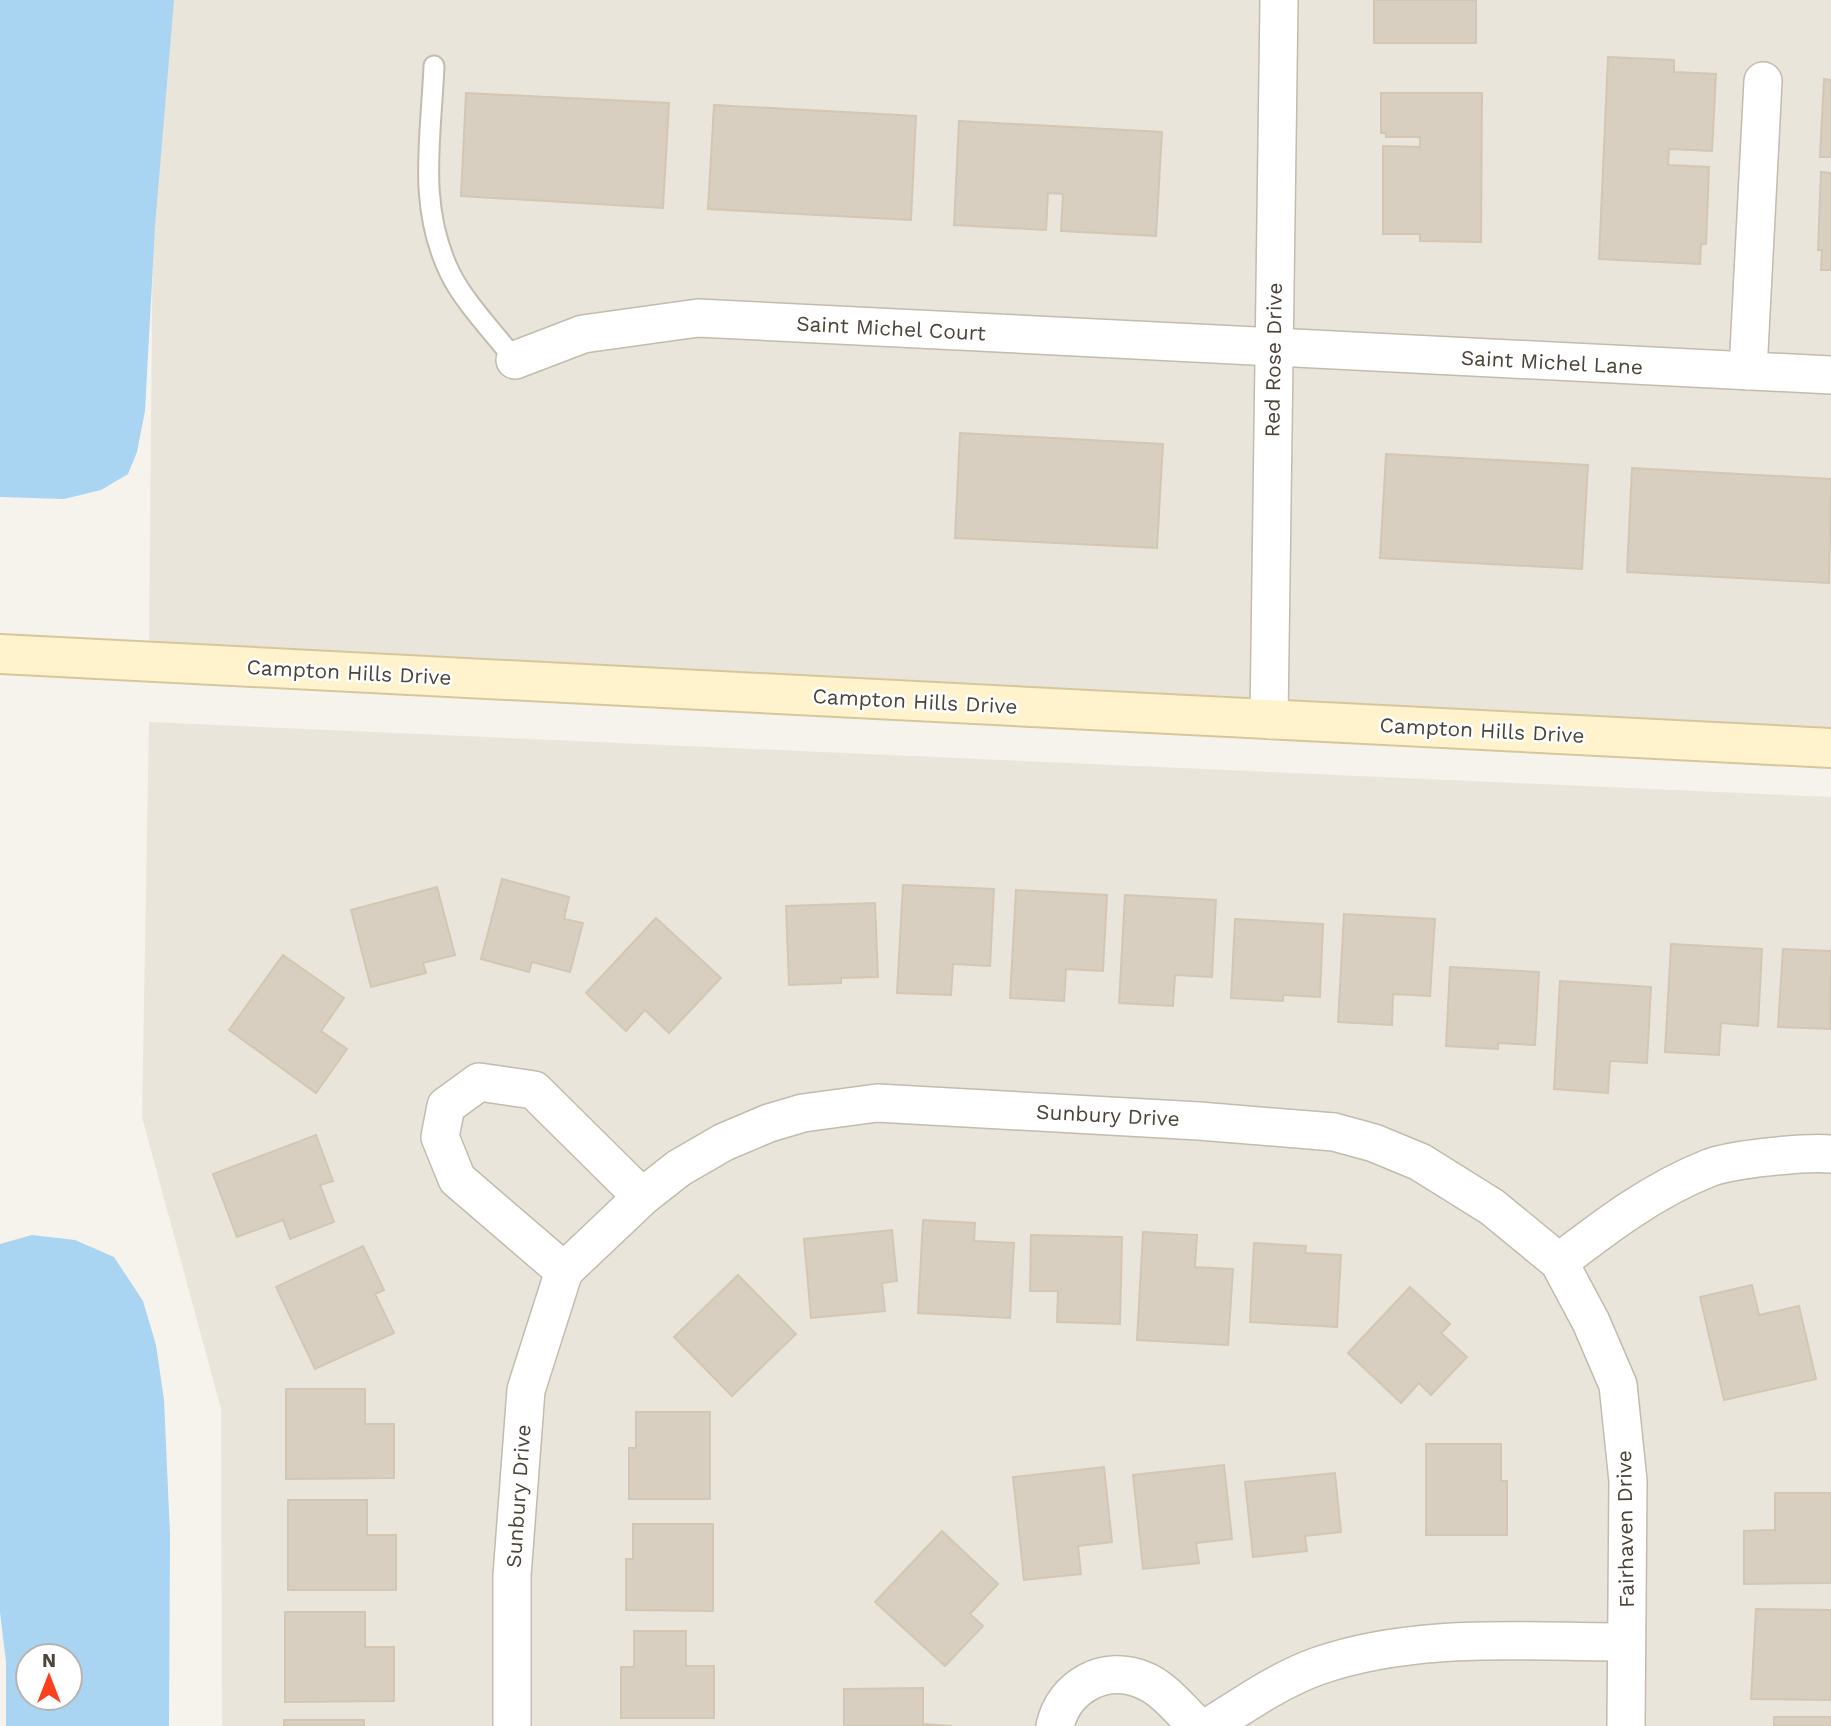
<svg xmlns="http://www.w3.org/2000/svg" width="1831" height="1726" viewBox="0 0 1831 1726" font-family="'Work Sans',sans-serif">
<style>
.residential{fill:#eae5da}
.water{fill:#a9d4f2;fill-rule:evenodd}
.building{fill:#d8cfc1;stroke:#d3c7b4;stroke-width:2}
.lines{fill:none;stroke-linecap:round;stroke-linejoin:round}
.lane-casing{stroke:#c2bbae;stroke-width:23}
.street-casing{stroke:#c2bbae;stroke-width:40}
.secondary-casing{stroke:#d6c79b;stroke-width:42}
.lane{stroke:#fff;stroke-width:19}
.street{stroke:#fff;stroke-width:37}
.secondary{stroke:#fff3cd;stroke-width:38}
.labels{text-anchor:middle;dominant-baseline:central;stroke-width:5;stroke-linejoin:round;paint-order:stroke}
.street-label{font-size:21px;fill:#4b4439;stroke:#fff}
</style>
<rect width="100%" height="100%" fill="#f6f3ec"/>
<g class="residential">
<polygon points="155,0 1831,0 1831,732 149,642"/>
<polygon points="149,722 1831,797 1831,1726 222,1726 221,1409 142,1117"/>
</g>
<g class="water">
<polygon points="0,0 174,0 155,226 145,411 137,452 128,474 101,490 64,499 0,497"/>
<path d="M32,1235L75,1240L114,1257L143,1301L156,1345L164,1400L170,1534L169,1726H6V1662L0,1612V1244ZM70,1656V1698H28V1656Z"/>
</g>
<g class="building">
<rect x="1374" y="0" width="102" height="43"/>
<polygon points="1608,57 1674,60 1674,72 1716,74 1712,151 1669,149 1668,165 1709,167 1706,244 1701,244 1700,264 1599,259"/>
<polygon points="1824,79 1831,80 1831,157 1820,157"/>
<polygon points="466,93 669,103 663,208 461,196"/>
<polygon points="1381,93 1482,93 1481,242 1420,241 1420,234 1383,234 1383,146 1420,147 1420,137 1386,137 1386,133 1381,133"/>
<polygon points="714,105 916,116 911,220 708,209"/>
<polygon points="959,121 1162,132 1156,236 1061,231 1063,194 1048,193 1046,230 954,225"/>
<polygon points="1821,172 1831,173 1831,270 1821,270 1822,250 1818,250"/>
<polygon points="960,433 1163,444 1157,548 955,538"/>
<polygon points="1386,454 1588,465 1582,569 1380,558"/>
<polygon points="1632,468 1831,479 1829,583 1627,572"/>
<polygon points="502,879 569,897 564,919 583,923 570,972 532,962 529,972 481,959"/>
<polygon points="903,885 994,889 990,966 953,964 951,995 897,993"/>
<polygon points="437,887 455,955 423,963 426,973 371,987 351,910"/>
<polygon points="1016,890 1107,895 1103,971 1066,969 1064,1001 1010,998"/>
<polygon points="1125,895 1216,900 1212,977 1175,975 1173,1006 1119,1003"/>
<polygon points="875,903 878,977 841,978 841,983 789,985 786,906"/>
<polygon points="1344,914 1435,919 1430,996 1393,994 1392,1025 1338,1022"/>
<polygon points="656,918 721,978 669,1033 645,1010 626,1031 586,993"/>
<polygon points="1235,919 1323,924 1320,997 1283,995 1283,1001 1231,998"/>
<polygon points="1671,944 1762,949 1758,1026 1721,1023 1719,1055 1665,1052"/>
<polygon points="1783,949 1831,951 1830,1029 1778,1027"/>
<polygon points="283,955 344,998 321,1031 347,1049 316,1093 229,1030"/>
<polygon points="1450,967 1539,972 1535,1045 1498,1043 1498,1049 1446,1046"/>
<polygon points="1560,981 1651,987 1647,1063 1610,1061 1608,1093 1554,1089"/>
<polygon points="316,1135 333,1181 320,1185 334,1222 290,1239 283,1220 237,1237 213,1174"/>
<polygon points="923,1220 975,1223 974,1241 1014,1243 1010,1318 918,1313"/>
<polygon points="892,1230 897,1281 882,1283 885,1311 811,1318 804,1239"/>
<polygon points="1143,1232 1197,1235 1195,1267 1233,1269 1228,1345 1137,1340"/>
<polygon points="1031,1235 1122,1237 1120,1324 1057,1322 1058,1291 1030,1291"/>
<polygon points="1254,1243 1306,1246 1305,1253 1341,1255 1337,1327 1250,1322"/>
<polygon points="363,1246 384,1290 375,1294 394,1333 315,1369 276,1287"/>
<polygon points="738,1275 796,1334 732,1396 674,1337"/>
<polygon points="1752,1285 1759,1315 1799,1306 1816,1379 1724,1400 1700,1297"/>
<polygon points="1410,1287 1450,1324 1441,1333 1467,1357 1431,1395 1419,1383 1401,1403 1348,1353"/>
<polygon points="286,1389 365,1389 365,1424 394,1424 394,1478 286,1479"/>
<polygon points="636,1412 710,1412 710,1499 629,1499 629,1448 636,1448"/>
<polygon points="1426,1444 1501,1444 1501,1481 1507,1481 1507,1535 1426,1535"/>
<polygon points="1224,1465 1232,1539 1196,1543 1199,1563 1143,1569 1133,1475"/>
<polygon points="1104,1467 1112,1542 1078,1546 1081,1574 1024,1580 1013,1477"/>
<polygon points="1335,1473 1341,1532 1305,1536 1307,1551 1253,1557 1245,1482"/>
<polygon points="1775,1493 1831,1493 1831,1583 1744,1584 1744,1531 1775,1530"/>
<polygon points="288,1500 367,1500 367,1535 396,1535 396,1590 288,1590"/>
<polygon points="633,1524 713,1524 713,1611 626,1610 626,1559 633,1559"/>
<polygon points="942,1531 998,1584 970,1614 983,1626 945,1666 875,1602"/>
<polygon points="1756,1609 1831,1610 1831,1700 1751,1699"/>
<polygon points="285,1612 365,1612 365,1647 394,1647 394,1701 285,1702"/>
<polygon points="634,1631 686,1631 686,1666 714,1666 714,1718 621,1718 621,1667 634,1667"/>
<polygon points="923,1688 923,1724 952,1726 844,1726 844,1689"/>
<rect x="1774" y="1717" width="57" height="9"/>
<rect x="284" y="1720" width="80" height="6"/>
</g>
<g class="lines">
<defs>
<path id="lane" d="M434,66C431,139 417,205 450,273C464,302 495,334 515,360"/>
<g id="street">
<polyline points="515,360 583,334 698,318 1831,375"/>
<polyline points="1748,371 1763,81"/>
<polyline points="1269,720 1279,0"/>
<path d="M1559,1262C1606,1226 1653,1190 1709,1168C1732,1159 1805,1152 1831,1154"/>
<polyline points="564,1271 457,1179 440,1137 446,1106 479,1082 534,1090 642,1197"/>
<polyline points="512,1726 512,1576 526,1390 564,1271 642,1197 679,1168 724,1142 769,1123 803,1113 877,1103 1199,1121 1334,1132 1374,1143 1420,1162 1492,1207 1559,1262 1591,1322 1618,1385 1628,1481 1626,1726"/>
<path d="M1055,1726C1064,1686 1105,1664 1143,1680C1164,1688 1181,1711 1197,1726"/>
<path d="M1210,1726C1245,1704 1279,1680 1318,1666C1416,1632 1524,1642 1626,1642"/>
</g>
<polyline id="secondary" points="0,654 1831,748"/>
</defs>
<use href="#lane" class="lane-casing"/>
<use href="#street" class="street-casing"/>
<use href="#secondary" class="secondary-casing"/>
<use href="#lane" class="lane"/>
<use href="#street" class="street"/>
<use href="#secondary" class="secondary"/>
</g>
<g class="labels">
<g class="street-label">
<text transform="translate(891 328) rotate(3)">Saint Michel Court</text>
<text transform="translate(1273 360) rotate(-89)">Red Rose Drive</text>
<text transform="translate(1552 362) rotate(3)">Saint Michel Lane</text>
<text transform="translate(349 672) rotate(3)">Campton Hills Drive</text>
<text transform="translate(915 701) rotate(3)">Campton Hills Drive</text>
<text transform="translate(1482 730) rotate(3)">Campton Hills Drive</text>
<text transform="translate(1108 1115) rotate(3)">Sunbury Drive</text>
<text transform="translate(518 1496) rotate(-86)">Sunbury Drive</text>
<text transform="translate(1625 1529) rotate(-91)">Fairhaven Drive</text>
</g>
</g>
<g transform="translate(49 1677)"><circle r="33" fill="#ffffff" stroke="#b7b4b0" stroke-width="2"/>
<path d="M0-5L12 26L0 18L-12 26Z" fill="#fc3f1d"/>
<text y="-10" font-size="19" font-weight="bold" text-anchor="middle" fill="#4b4439">N</text>
</g>
</svg>
